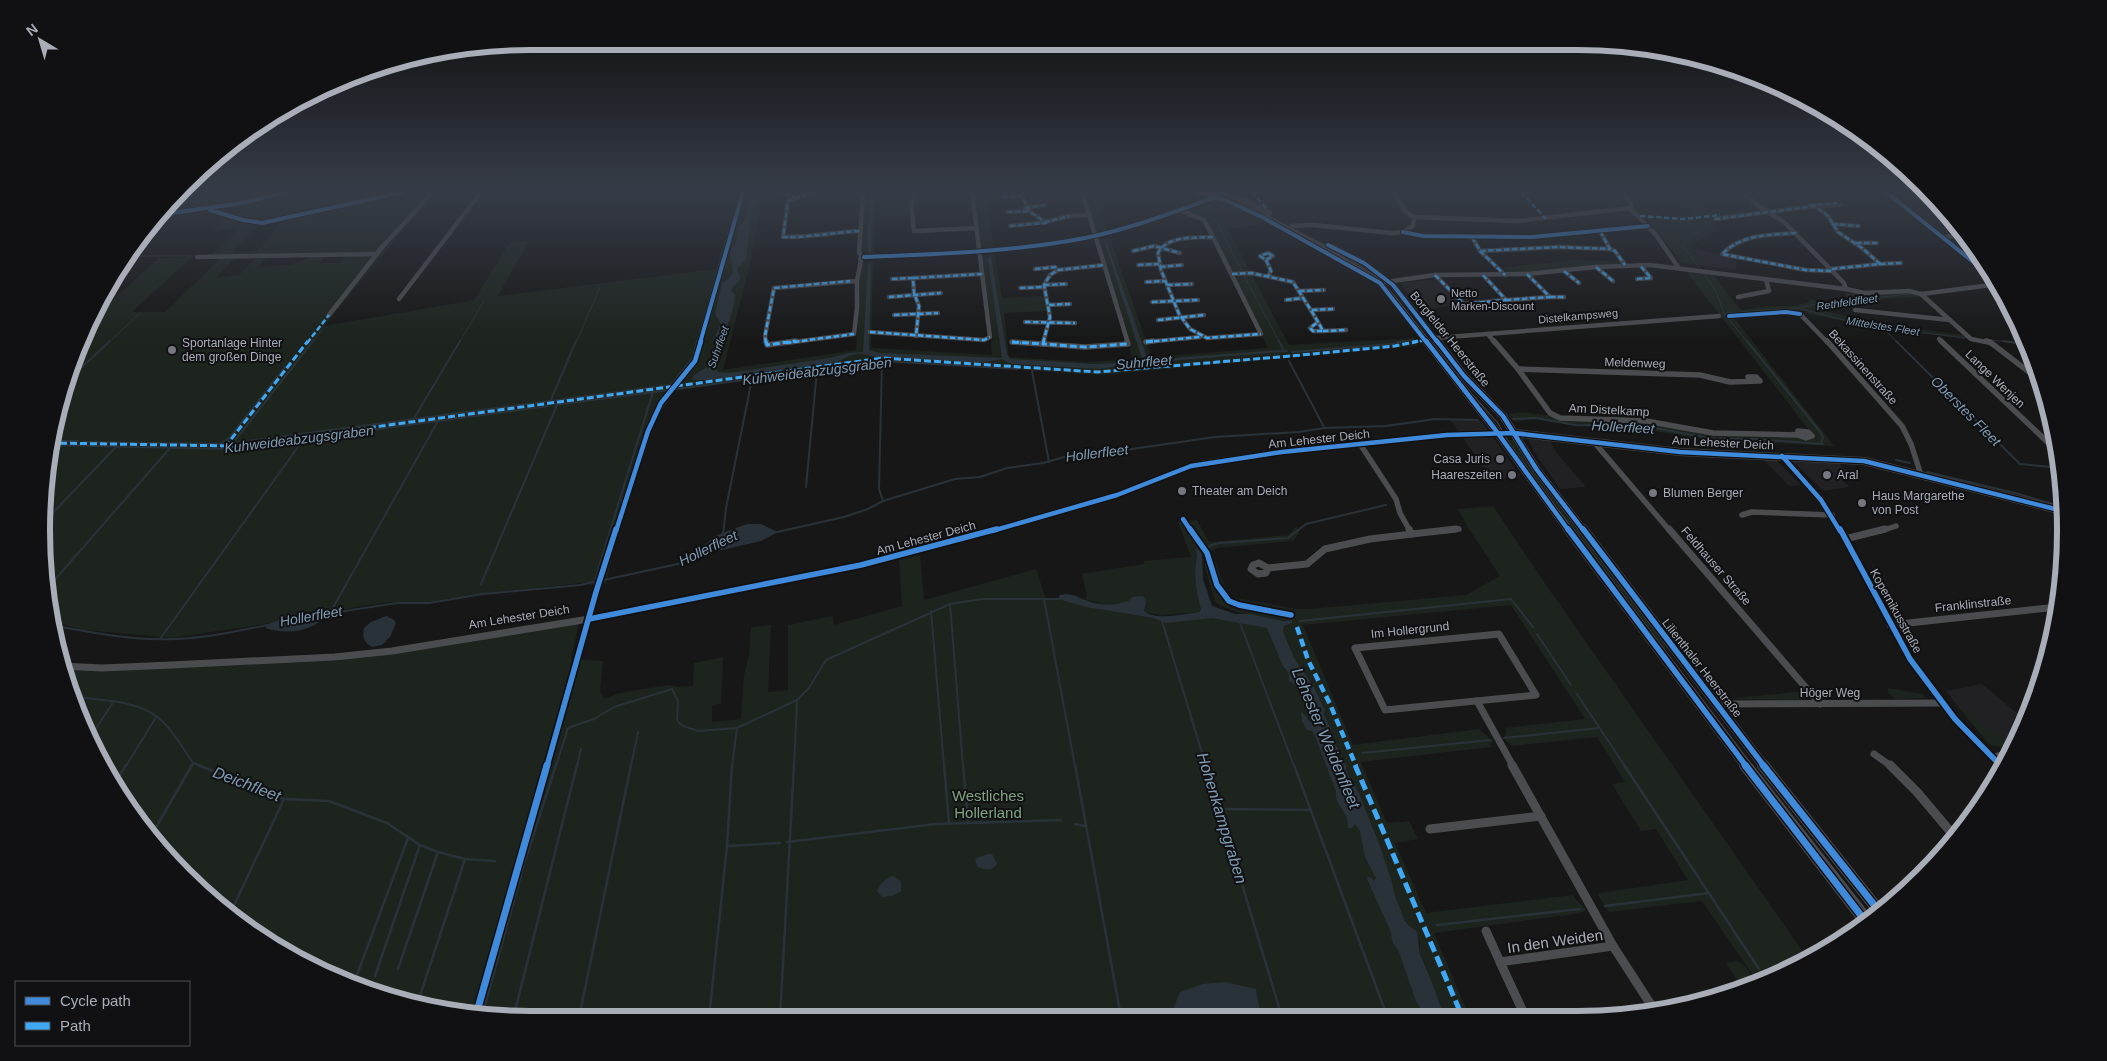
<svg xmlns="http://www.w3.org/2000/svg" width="2107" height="1061" viewBox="0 0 2107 1061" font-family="Arial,sans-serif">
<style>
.built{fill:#212123}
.green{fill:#1d241e}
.water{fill:#2a3239}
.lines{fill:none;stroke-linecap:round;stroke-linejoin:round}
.stream-far2{stroke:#2a3239;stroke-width:1}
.stream-far1{stroke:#2a3239;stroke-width:2}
.stream{stroke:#2a3239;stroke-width:2.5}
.street-far3{stroke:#4b4c50;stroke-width:4.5}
.street-far2{stroke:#4b4c50;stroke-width:5.5}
.street-far1{stroke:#4b4c50;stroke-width:7}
.street{stroke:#4b4c50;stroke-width:9}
.secondary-far3{stroke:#4a4a4e;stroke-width:6}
.secondary-far2{stroke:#4a4a4e;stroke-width:8}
.secondary-far1{stroke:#4a4a4e;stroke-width:10}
.secondary{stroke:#4a4a4e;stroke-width:12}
.tram-far1{stroke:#4b4c4f;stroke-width:1}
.tram{stroke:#4b4c4f;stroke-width:2}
.quiet-far3{stroke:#3fa9f5;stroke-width:2.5;stroke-dasharray:5.5 2.5;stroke-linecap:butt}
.quiet-far2{stroke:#3fa9f5;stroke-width:3;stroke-dasharray:7 3;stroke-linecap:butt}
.quiet-far1{stroke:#3fa9f5;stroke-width:4.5;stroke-dasharray:8 4.5;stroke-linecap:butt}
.quiet{stroke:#3fa9f5;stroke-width:5;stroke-dasharray:11 5;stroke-linecap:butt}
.cycleway-far3-casing{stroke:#111113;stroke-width:6}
.cycleway-far2-casing{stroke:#111113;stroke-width:7}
.cycleway-far1-casing{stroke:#111113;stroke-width:9}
.cycleway-casing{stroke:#111113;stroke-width:10}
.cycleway-far3{stroke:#408adc;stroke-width:4}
.cycleway-far2{stroke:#408adc;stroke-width:4.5}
.cycleway-far1{stroke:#408adc;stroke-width:5.5}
.cycleway{stroke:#408adc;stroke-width:7}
.poi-dot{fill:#757880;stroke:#111113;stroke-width:2}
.labels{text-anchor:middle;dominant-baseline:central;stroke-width:4;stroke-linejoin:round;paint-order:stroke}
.far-poi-label{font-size:11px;fill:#a8adb8;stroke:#111113;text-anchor:start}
.far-water-label{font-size:11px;font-style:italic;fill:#7f9bb3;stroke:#111113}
.far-street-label{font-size:11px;fill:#a8adb8;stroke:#111113}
.street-label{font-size:12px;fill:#a8adb8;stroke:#111113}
.poi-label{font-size:12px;fill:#a8adb8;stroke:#111113;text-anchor:start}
.water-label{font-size:14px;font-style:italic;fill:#7f9bb3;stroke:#111113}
.near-park-label{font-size:15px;fill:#7fa381;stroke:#111113}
.near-street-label{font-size:15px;fill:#a8adb8;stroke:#111113}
.near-water-label{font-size:16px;font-style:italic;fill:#7f9bb3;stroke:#111113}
.rim{fill:none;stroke:#a8adb8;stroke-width:6}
</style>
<rect width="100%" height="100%" fill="#171717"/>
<g class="built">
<polygon points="1219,200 1268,221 1242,228 1228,229 1223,219 1197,209"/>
<polygon points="1692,248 1737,259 1736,270 1705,266"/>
<polygon points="1436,279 1460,304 1435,308 1436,310 1419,310 1400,283"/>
<polygon points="1477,419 1483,423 1521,477 1492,479 1450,420"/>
<polygon points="1529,438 1549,439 1557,453 1586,487 1560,489 1533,450 1528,439"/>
<polygon points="1764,460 1776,460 1801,485 1789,486"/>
<polygon points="1792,461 1836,461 1855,479 1842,480 1849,487 1824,491"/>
<polygon points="1982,684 2025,720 2015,747 1959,708 1946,691"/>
</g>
<g class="green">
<polygon points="180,192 397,192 264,222 238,216 240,207 169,216 140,239 163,208"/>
<path d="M407,192H434L324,326L474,300L510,242L529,241L498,296L716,269L738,192H764L749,268L723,370L856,350L861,264L873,261L871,348L992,355L991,342L993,340L982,255H995L1002,298L1043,296L1046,311L1004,313L1009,357L1088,362L1132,359L1129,345L1131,344L1098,240L1110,238L1152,357L1268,348L1262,335H1264L1235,278L1239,275H1252L1289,345L1415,338L1417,346L1100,375L884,361L675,391L656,419L649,436L614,548L606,583L590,585L591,582L478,594L429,602H391L361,606L325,613L286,617L271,623L172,638L84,630L51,621C30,517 48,406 95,311H100L159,258L192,257L132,312H165L222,257H236L216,278L239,275L257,257H267L259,267L290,265L311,257L326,256L320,263H341L348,254L211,255L238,229L212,230L227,217L247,224L259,225L232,253L257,251L282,221Z"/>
<polygon points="865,192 877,192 876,206 908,205 909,216 876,218 874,254 861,253"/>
<polygon points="974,192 986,192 994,247 981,247"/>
<path d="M1673,192H1687C1700,207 1713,213 1732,211C1742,210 1751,208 1760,212L1713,219L1717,224L1716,231L1692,245L1693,251L1705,266L1682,263L1642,213L1667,217L1691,216L1673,196H1677Z"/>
<polygon points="1084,194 1095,195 1108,230 1097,232 1095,231"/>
<polygon points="1197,209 1223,219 1250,272 1232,271 1206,220 1189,213"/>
<polygon points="1571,260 1620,261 1621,264 1509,273 1501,268"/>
<path d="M1685,270L1713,274L1738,307L1742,310L1770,306H1793L1809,302L1810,299L1822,302L1849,299L1844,293C1865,294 1905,285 1922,297L1896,298L1832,306L1825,311L1872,322L1963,335L1967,339L1879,328L1809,314L1805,311H1786L1732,315L1834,446L1707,440L1631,427L1577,426L1536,419L1514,421L1508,414L1523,412L1569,418L1619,416L1657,421L1710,431L1790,432L1796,429L1809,430Z"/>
<polygon points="1507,440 1513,440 1669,648 1661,649 1515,454"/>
<path d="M1493,506L1546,585L1808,959L1759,984L1702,901L1609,912L1598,895L1599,893L1688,880L1656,829L1641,831L1612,784L1625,782L1597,737L1513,746L1506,741L1504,736L1507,732L1505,728L1585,719L1511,605L1303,625L1353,745L1479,729L1493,742L1490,744L1491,747L1361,762L1387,823L1409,821L1418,839L1395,843L1426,913L1573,895C1576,902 1582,903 1586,910L1581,913L1434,933L1469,1016H1444L1433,985L1420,954V941L1405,921L1394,893L1392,882L1380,846L1359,793L1346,770V765L1336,755L1334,743L1329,736L1331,729L1324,714L1325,710L1314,687L1294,658L1283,631L1284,626L1292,623V620C1273,622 1231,613 1215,602L1205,567V556H1198L1197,584L1201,609L1199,612L1161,615L1144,612L1147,604L1130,600L1124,603L1103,604L1085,599L1087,596L1082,574L1144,564V561L1191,557L1178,522L1197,520L1209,542L1288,535L1296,527L1299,533L1293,541L1216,548L1211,551L1229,597L1297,609H1309L1466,595L1500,576L1467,526L1458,509Z"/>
<polygon points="920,555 924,600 1036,569 1046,599 1065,599 1167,620 1208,615 1278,626 1437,1016 499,1019 404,1003 314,969 258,937 185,877 124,803 92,747 62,668 174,667 334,661 579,623 571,659 603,661 600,691 604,699 620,693 669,685 678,687 693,686 694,663 723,657 721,704 712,705 712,722 741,719 744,675 749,655 751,627 771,625 768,692 788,690 788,625 833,616 834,625 902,606 899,560"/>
<polygon points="1888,688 1923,694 1925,698 1894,699 1888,692"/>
<polygon points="1804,691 1807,697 1801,700 1726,699"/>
<polygon points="1959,708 1962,708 2014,747 2004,748 1990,745"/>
<polygon points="1737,961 1744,965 1757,984 1742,988 1726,963"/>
</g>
<g class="water">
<path d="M750,192H755V195L758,199L752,210L746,260L738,267L737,271L741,278L731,290L735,295L733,309L714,366L718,372L729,373L830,358L849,353L863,352L868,263L871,266L869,350L880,353L1002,358L988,259L990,256L991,257L1007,354L1010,359L1093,364L1143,362L1105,244L1106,240L1148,360L1266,351L1268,353L1142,363L1099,369L1011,364L1002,359L982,363L875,357C871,356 866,354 862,354C852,352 842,361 833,363L710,380H692L694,375L709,366L717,346L713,340L721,324L715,314L722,283C739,273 731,269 730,253C735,244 740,240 737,229L744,222Z"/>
<polygon points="870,192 874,192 871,252 869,253 867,245"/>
<polygon points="747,524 761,524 778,532 761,541 700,555 699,550 715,536"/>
<path d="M1195,548L1202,552L1203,579L1212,606L1235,614H1250L1283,621L1292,620V623L1284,626L1283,631L1294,658L1314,687L1325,710L1324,714L1331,729L1329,736L1338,748L1336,755L1339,756L1346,765V770L1359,793L1380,846L1392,882L1394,893L1405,921L1409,926L1417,931L1420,954L1433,985L1444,1016H1426L1416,1001L1399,952L1393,943L1390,930L1368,881L1367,877H1370L1374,881L1376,878L1365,857L1360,831L1355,824L1352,828H1348C1350,813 1334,806 1336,791L1315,736L1312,731L1307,730L1302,721L1301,711L1310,722L1315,721L1303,696L1295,685L1289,681V673L1283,666L1267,628L1212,618L1165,623L1154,618L1086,607L1058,599L1060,595C1072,592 1079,598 1091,602C1102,606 1119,605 1130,600L1132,597L1143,596C1147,602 1146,604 1144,611C1156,621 1184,614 1199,612L1201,609C1197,596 1194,577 1196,564C1197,557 1198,555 1195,548Z"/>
<path d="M327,614C315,632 285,635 266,628V625L286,617Z"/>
<path d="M386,616L393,619L396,623L390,637L382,645L372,647C364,642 362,638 364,628L371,622Z"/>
<path d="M987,854H992L997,864C992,872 984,870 977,866L975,859Z"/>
<path d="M893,876L901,881V891L892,896L882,897L877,891C880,884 885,878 893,876Z"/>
<polygon points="1225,982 1256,989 1261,1017 1170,1017 1180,992 1203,984"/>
</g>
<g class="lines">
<g class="stream-far2">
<polyline points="1680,192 1700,216"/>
<polyline points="166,205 174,198"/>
<polyline points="1198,211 1216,220 1242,271"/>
<polyline points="128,256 197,256"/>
<polyline points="1697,265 1683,246 1685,241 1707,227 1708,225 1704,220"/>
<polyline points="1698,266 1700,268"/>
<polyline points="1704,274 1715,289 1724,313 1748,343"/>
<polyline points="1244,276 1280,343"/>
<polyline points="1986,284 1993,282"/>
<polyline points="1802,309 1862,325 1966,338"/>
<polyline points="1724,313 1800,308 1815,304 1910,294"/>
<polyline points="1883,328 1898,343"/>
<polyline points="1991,340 2014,343"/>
<polyline points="108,343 140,313"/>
<polyline points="312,343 322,330"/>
<polyline points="459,343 484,301"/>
<polyline points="576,343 600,287"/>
<polyline points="697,343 721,258"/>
<polyline points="1398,343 1413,339"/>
</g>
<g class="stream-far1">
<polyline points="313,341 233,443 671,385 693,357 697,341"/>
<polyline points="1279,341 1283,349"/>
<polyline points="1747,341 1821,433 1823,438 1821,443"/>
<polyline points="1896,341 2020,464 2062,468"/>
<polyline points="2003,341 2026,344"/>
<polyline points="1265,352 1287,351"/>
<polyline points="1292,352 1392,344 1403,341"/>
<polyline points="1289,361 1324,427"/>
<polyline points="882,362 879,489 883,501"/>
<polyline points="1032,371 1049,462"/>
<polyline points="67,381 110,341"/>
<polyline points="676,389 883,361 1018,369"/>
<polyline points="550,402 576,341"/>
<polyline points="555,405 669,390"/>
<polyline points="1513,419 1535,418 1576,425 1644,426 1714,439 1754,439 1823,444"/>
<polyline points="413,420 460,341"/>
<polyline points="50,441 78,441"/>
<polyline points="84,442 220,444 229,438 285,367"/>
<polyline points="49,445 229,449 548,406"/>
<polyline points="48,457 59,446"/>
<polyline points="1896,460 1910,463"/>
<polyline points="1927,472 2015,493 2063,507"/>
<polyline points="806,487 817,370"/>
<polyline points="43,523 115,448"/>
<polyline points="777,532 844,517 868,509 883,501 955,479 980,477 1007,468 1043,463 1075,454 1125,450 1215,437 1299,432 1324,428 1386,426 1435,419 1478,420"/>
<polyline points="723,535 726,508 752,379"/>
<polyline points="1207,549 1211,545 1220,543 1288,538 1306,524 1386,505"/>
<polyline points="594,583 653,392"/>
<polyline points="481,584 557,405"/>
<polyline points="45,591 170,448"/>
<polyline points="1044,599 1075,766"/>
<polyline points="950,604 963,766"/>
<polyline points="931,611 944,766"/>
<polyline points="330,613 438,421"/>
<polyline points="325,614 397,603 429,603 483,594 580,585 678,564 702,553"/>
<polyline points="1162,621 1206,766"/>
<polyline points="1300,621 1511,599 1533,627"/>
<polyline points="1240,623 1294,766"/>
<path d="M52,625C93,633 134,641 175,639C206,638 237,631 267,625"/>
<polyline points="1537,634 1571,685"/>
<polyline points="160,639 303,440"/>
<polyline points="1577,694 1625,766"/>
<path d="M73,697C101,700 138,700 160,719C173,730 183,749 193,763L201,766"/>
<polyline points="1504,738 1599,728"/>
<polyline points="89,739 114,701"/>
<polyline points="1362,753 1491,740"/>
<polyline points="126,766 156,717"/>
<polyline points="191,766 193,763"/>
<polyline points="556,766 568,728 594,719 614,707 672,689 678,701 677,720 681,725 698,731 737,728 797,700 809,688 826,660 950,604 982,599 1058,599"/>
<polyline points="577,766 581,749"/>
<polyline points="631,766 638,732"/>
<polyline points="732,766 737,728"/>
<polyline points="794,766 797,701"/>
</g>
<g class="stream">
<polyline points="198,765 284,799 329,801 387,823 420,845 438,852 465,859 495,861"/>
<polyline points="944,765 949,823"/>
<polyline points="963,765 968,821"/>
<polyline points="1075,765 1121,1017"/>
<polyline points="1206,765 1282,1017"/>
<polyline points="1294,765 1387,1016"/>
<polyline points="1624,765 1759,969"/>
<polyline points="114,785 126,765"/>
<polyline points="1221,809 1311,810"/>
<polyline points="1075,824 1085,826"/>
<polyline points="151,836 192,765"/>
<polyline points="787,842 936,824 1061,820"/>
<polyline points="727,846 780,843"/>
<polyline points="1605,906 1709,893"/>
<polyline points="230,914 284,799"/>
<polyline points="1437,925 1580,909"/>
<polyline points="398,969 438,852"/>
<polyline points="375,976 420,845"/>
<polyline points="1764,976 1767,981"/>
<polyline points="354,983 408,838"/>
<polyline points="417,1005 465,859"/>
<polyline points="482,1016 524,864 556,765"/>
<polyline points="579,1018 631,765"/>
<polyline points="709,1018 727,846 732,765"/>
<polyline points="780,1018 794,765"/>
<polyline points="513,1019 577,765"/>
</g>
<g class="street-far3">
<polyline points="777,192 795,197"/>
<path d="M815,192L788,201L783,237C809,238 834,232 860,231"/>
<polyline points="916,192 911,205 914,231 977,228"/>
<polyline points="1023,192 1021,194 1029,211 1045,222 1069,216 1089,215"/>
<polyline points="1082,192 1128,343"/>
<polyline points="1393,192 1406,212 1414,217"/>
<polyline points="1623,192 1632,205 1630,208"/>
<polyline points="1886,192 1997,281"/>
<polyline points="1002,197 1022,196"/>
<polyline points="1815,206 1840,205"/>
<polyline points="1025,208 1045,205"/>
<polyline points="1630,208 1656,235 1678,267"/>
<polyline points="210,210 243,220 262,223 403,192"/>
<polyline points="1179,210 1204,220 1213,237"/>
<polyline points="1007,212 1028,211"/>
<polyline points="158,215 242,203 286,192"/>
<polyline points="1414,217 1518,221 1630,208"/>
<polyline points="1715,219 1815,206 1828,216 1838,232 1862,248 1880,264 1831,269"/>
<polyline points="1832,224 1859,226"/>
<polyline points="1010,226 1046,222"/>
<polyline points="1291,226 1313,225 1392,233 1403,232 1413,226 1414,217"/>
<polyline points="1600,231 1610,249 1615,251 1625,265"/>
<path d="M1796,233C1769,235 1742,234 1722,254L1806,270L1833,271"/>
<path d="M1213,237L1261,334L1207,338L1190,329L1179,314L1161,270L1158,253C1167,235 1196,238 1213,237Z"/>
<polyline points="1472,237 1480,251 1505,275"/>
<polyline points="1943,237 1964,235"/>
<polyline points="1855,243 1877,243"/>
<polyline points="1133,251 1154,246 1180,253"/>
<polyline points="1480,251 1558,247 1610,249"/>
<polygon points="1268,253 1273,256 1266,260 1260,256"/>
<polyline points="197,257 377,254"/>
<polyline points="862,257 859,253 863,192"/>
<path d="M860,259L864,257C945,254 1027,251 1106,233C1144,224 1181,209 1218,196"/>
<polyline points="1266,260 1271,271 1268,276"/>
<polyline points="1880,264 1901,263"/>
<polyline points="1138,265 1159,264"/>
<polyline points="1160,267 1182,265"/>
<polyline points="1596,267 1613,281"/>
<polyline points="1035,269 1055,267 1058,270 1104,265"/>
<polyline points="1564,271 1579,283"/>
<path d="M1232,274L1251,273L1293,282C1303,298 1314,314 1323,331H1313L1310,328L1318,322"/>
<polyline points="1435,275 1464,304 1506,300 1483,275"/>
<polyline points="913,278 982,274"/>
<polyline points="892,279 913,278 914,293 919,306 916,336"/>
<polyline points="1637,279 1651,278 1640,265"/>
<polyline points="857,281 861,260"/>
<polyline points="1146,282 1165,281"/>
<polyline points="1386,282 1435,275 1527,274 1596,267 1650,265 1846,289 1844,283 1784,222 1757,205 1743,192"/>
<polyline points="1044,285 1066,284"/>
<polyline points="1167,285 1192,284"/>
<polyline points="1020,288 1044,287"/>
<polyline points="1846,289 1864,293 1909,291 1921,294 1999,284"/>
<polyline points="1299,291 1324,290"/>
<polyline points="1921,294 1971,339 1991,343"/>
<polyline points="889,297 941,293"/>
<polyline points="1550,297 1564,297"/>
<polyline points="1738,297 1769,291 1766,279"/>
<polyline points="399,299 481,192"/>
<polyline points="1286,300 1303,298"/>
<polyline points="1506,300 1550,297 1527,274"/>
<polyline points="1152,302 1198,300"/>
<polyline points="1049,305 1070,304"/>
<polyline points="1312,310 1333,309"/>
<polyline points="1855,310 1950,320"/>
<polyline points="1800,314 1828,343"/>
<polyline points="329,315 383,246 433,192"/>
<polyline points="894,315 938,313"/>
<polyline points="1158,320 1204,315"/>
<polyline points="1025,322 1075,323"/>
<polyline points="1323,331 1346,330"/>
<polyline points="870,332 984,340 990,337 972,192"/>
<polyline points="1488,334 1495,343"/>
<polyline points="1435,338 1719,316"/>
<polyline points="1939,339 1943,343"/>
<polyline points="1012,342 1021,343"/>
<polyline points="1146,342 1200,337"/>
<polyline points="766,343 765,336 774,288 857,281"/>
<polyline points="786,343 854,334 857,308 857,281"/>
<polyline points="1043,343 1050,317 1044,285 1050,275 1058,270"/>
</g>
<g class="street-far2">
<polyline points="766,341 767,345 796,341"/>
<polyline points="1044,341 1043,344 1085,347 1128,344 1127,341"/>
<polyline points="1494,341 1518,369 1550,413 1560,418 1646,421 1713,433 1798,435"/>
<polyline points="1827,341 1902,426 1911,444 1921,475"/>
<polyline points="1941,341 2059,453"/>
<polyline points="1986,341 1990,342 2042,382"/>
<polyline points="1012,342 1043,344"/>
<polyline points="1146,342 1153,341"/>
<polyline points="1518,369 1700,375 1730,382 1760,381 1756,377 1748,377 1750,381"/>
<polygon points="1798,431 1808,432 1812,436 1806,438 1798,435"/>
<polyline points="1594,442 1670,531"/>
<polyline points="1360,444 1396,499 1400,513 1410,531"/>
<polyline points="1782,456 1821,500 1840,531"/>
<polyline points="1742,515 1752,512 1832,515"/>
<polyline points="992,531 1117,495 1191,466 1205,463 1282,452 1447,435 1514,433"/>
<polyline points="1444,531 1459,529"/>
<polyline points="1881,531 1896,526"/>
</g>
<g class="street-far1">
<polyline points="1669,529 1820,704"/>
<polyline points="1840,529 1910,659 1955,719 2001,766"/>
<polyline points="1412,534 1456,529"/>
<polyline points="1845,539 1885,529"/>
<polygon points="1259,563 1268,568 1266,573 1258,574 1251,569 1253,565"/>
<polyline points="1268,568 1307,564 1325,549 1370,539 1412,534 1409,529"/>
<polyline points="1890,625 2057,607"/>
<polygon points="1499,634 1536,695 1385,710 1355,648"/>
<polyline points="61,666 102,668 171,665 335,657 392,651 589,619 861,565 997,529"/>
<polyline points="1477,701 1513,766"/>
<polyline points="1718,704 1943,703"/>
<polyline points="1874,754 1891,766"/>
<polyline points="1992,757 2010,754"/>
</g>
<g class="street">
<polyline points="1512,765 1613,946 1655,1011"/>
<polyline points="1890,765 1917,792 1955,837"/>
<polyline points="2000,765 2002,767"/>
<polyline points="1430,829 1541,816"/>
<polyline points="1486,931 1500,962"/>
<polyline points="1525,1016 1500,962 1613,946"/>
</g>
<g class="secondary-far3">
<polyline points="1206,192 1265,217 1323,247 1380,283 1427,343"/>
<polyline points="1224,193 1251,203 1269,213"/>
<polyline points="1333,247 1364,263 1393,285 1438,343"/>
</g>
<g class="secondary-far2">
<polyline points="1426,341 1494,428 1569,531"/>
<polyline points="1437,341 1464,376 1503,416 1537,470 1584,531"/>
<polyline points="1514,433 1680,452 1864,461 2063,511"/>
</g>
<g class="secondary-far1">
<polyline points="1568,529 1746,766"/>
<polyline points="1583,529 1764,766"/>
</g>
<g class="secondary">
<polyline points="1745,765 1866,922"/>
<polyline points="1763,765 1879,911"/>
</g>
<polyline class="tram-far1" points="1211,192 1254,209 1348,258 1377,277 1394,295 1464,385 1498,423 1512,449 1753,766"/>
<polyline class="tram" points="1752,765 1871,917"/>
<g class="quiet-far3">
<polyline points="777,192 795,197"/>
<path d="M815,192L788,201L783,237C809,238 834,232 860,231"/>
<polyline points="1023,192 1021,194 1029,211 1045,222 1069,216"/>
<polyline points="1252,192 1267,209"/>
<polyline points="1521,192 1546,219"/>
<polyline points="1002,197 1022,196"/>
<polyline points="1809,205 1837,203"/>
<polyline points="1025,208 1045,205"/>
<polyline points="1007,212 1028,211"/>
<polyline points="1640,216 1684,219 1720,215"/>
<polyline points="1715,219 1815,206 1828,216 1838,232 1862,248 1880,264 1831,269"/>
<polyline points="1832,224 1859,226"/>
<polyline points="1010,226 1047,223"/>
<polyline points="1600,231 1610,249 1615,251 1625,265"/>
<path d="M1796,233C1769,235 1742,234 1722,254L1806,270L1833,271"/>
<path d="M1213,237C1196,238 1167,235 1158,253L1161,270L1179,314L1190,329L1207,338L1261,334"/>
<polyline points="1472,237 1480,251 1505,275"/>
<polyline points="1856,243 1877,243"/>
<polyline points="1133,251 1154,246 1180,253"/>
<polyline points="1480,251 1558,247 1610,249"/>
<polygon points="1268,253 1273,256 1266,260 1260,256"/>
<polyline points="1266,260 1271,271 1268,276"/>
<polyline points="1880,264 1901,263"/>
<polyline points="1138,265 1159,264"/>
<polyline points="1160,267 1182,265"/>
<polyline points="1596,267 1613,281"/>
<polyline points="1035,269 1055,267 1058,270 1104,265"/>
<polyline points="1564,271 1579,283"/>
<path d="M1232,274L1251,273L1293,282C1303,298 1314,314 1323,331H1313L1310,328L1318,322"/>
<polyline points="1435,275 1464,304 1506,300 1483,275"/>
<polyline points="913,278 982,274"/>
<polyline points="892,279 913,278 914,293 919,306 916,336"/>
<polyline points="1637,279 1651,278 1640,265"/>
<polyline points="1146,282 1165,281"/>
<polyline points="1044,285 1066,284"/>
<polyline points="1167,285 1192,284"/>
<polyline points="1020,288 1044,287"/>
<polyline points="1299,291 1324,290"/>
<polyline points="889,297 941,293"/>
<polyline points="1550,297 1564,297"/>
<polyline points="1286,300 1303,298"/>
<polyline points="1506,300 1550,297 1527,274"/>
<polyline points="1152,302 1198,300"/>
<polyline points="1049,305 1070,304"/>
<polyline points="1312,310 1333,309"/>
<polyline points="894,315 938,313"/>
<polyline points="1158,320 1204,315"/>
<polyline points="1025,322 1075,323"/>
<polyline points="1323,331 1346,330"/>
<polyline points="870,332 984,340 990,337"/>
<polyline points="1012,342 1021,343"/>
<polyline points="1146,342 1200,337"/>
<polyline points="307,343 329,315"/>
<polyline points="766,343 765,336 774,288 850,281"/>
<polyline points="786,343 854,334"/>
<polyline points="1043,343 1050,317 1044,285 1050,275 1058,270"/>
<polyline points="1412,343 1425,340"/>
</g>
<g class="quiet-far2">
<polyline points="766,341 767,345 796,341"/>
<polyline points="1044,341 1043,344 1085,347 1128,344"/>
<polyline points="1012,342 1043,344"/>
<polyline points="1146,342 1153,341"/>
<polyline points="50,443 234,446 883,358 1097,372 1291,356 1395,346 1418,341"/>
<polyline points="225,447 308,341"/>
</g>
<polyline class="quiet-far1" points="1297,627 1308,660 1330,704 1356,766"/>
<polyline class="quiet" points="1355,765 1462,1016"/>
<defs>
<g id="cycleway-far3">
<polyline points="1198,192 1227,201 1262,217 1380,283 1427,343"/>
<polyline points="1886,192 1997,281"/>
<polyline points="210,210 243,220 262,223 403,192"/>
<polyline points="158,215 242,203 286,192"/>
<polyline points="1403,232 1423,236 1532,237 1648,226"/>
<polyline points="1328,245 1364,263 1393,285 1438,343"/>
<path d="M864,257C938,254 1012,252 1085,238C1130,229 1173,212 1216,197"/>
<polyline points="1729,316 1786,312 1800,314"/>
<polyline points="700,343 743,192"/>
</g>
<g id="cycleway-far2">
<polyline points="1426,341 1494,428 1569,531"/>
<polyline points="1437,341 1464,376 1503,416 1537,470 1584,531"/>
<polyline points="1782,456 1821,500 1840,531"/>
<polyline points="1183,519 1191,531"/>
<polyline points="616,531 648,431 661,403 695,361 701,341"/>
<polyline points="992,531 1117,495 1191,466 1282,452 1447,435 1514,433 1680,452 1864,461 2063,511"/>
</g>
<g id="cycleway-far1">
<polyline points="1190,529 1207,553 1217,585 1229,601 1239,605 1291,615"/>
<polyline points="1568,529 1746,766"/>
<polyline points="1583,529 1764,766"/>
<polyline points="1840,529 1910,659 1955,719 2001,766"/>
<polyline points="589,619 861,565 997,529"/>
<polyline points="547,766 596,592 616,529"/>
</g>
<g id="cycleway">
<polyline points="1745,765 1866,922"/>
<polyline points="1763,765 1879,911"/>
<polyline points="2000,765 2002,767"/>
<polyline points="476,1015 547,765"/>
</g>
</defs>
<use href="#cycleway-far3" class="cycleway-far3-casing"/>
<use href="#cycleway-far2" class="cycleway-far2-casing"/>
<use href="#cycleway-far1" class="cycleway-far1-casing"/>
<use href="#cycleway" class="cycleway-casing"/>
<use href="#cycleway-far3" class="cycleway-far3"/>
<use href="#cycleway-far2" class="cycleway-far2"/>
<use href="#cycleway-far1" class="cycleway-far1"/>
<use href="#cycleway" class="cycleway"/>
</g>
<linearGradient id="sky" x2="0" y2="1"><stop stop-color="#0d0d0d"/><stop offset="0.56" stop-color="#363c47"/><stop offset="1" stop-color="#363c47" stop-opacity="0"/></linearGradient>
<rect width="2107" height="341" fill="url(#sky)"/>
<g class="poi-dot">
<circle cx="1441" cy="299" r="5"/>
<circle cx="172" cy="350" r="5"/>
<circle cx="1500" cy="459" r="5"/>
<circle cx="1512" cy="475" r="5"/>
<circle cx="1827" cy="475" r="5"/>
<circle cx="1182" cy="491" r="5"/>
<circle cx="1653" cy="493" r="5"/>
<circle cx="1862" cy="503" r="5"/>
</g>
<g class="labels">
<g class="far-poi-label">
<text x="1451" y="293">Netto<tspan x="1451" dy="13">Marken-Discount</tspan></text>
</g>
<g class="far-water-label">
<text transform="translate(1847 302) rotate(-8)">Rethfeldfleet</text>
<text transform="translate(1883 326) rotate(9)">Mittelstes Fleet</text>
<text transform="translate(718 347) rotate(-71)">Suhrfleet</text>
</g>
<g class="far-street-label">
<text transform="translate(1578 316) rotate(-5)">Distelkampsweg</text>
</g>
<g class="street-label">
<text transform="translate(1450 339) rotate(51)">Borgfelder Heerstraße</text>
<text transform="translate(1635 363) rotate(2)">Meldenweg</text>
<text transform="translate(1863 367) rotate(48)">Bekassinenstraße</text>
<text transform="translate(1995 379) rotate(44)">Lange Wenjen</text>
<text transform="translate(1609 410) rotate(3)">Am Distelkamp</text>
<text transform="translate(1319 439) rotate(-6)">Am Lehester Deich</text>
<text transform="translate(1723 443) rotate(3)">Am Lehester Deich</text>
<text transform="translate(926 538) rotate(-15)">Am Lehester Deich</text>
<text transform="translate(1716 566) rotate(49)">Feldhauser Straße</text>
<text transform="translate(1973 604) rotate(-6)">Franklinstraße</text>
<text transform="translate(1896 611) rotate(61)">Kopernikusstraße</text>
<text transform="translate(519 617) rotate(-9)">Am Lehester Deich</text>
<text transform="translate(1410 630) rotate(-6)">Im Hollergrund</text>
<text transform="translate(1702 668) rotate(52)">Lilienthaler Heerstraße</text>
<text x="1830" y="693">Höger Weg</text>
</g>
<g class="poi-label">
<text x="182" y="343">Sportanlage Hinter<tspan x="182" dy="14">dem großen Dinge</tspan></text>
<text x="1490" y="459" text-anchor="end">Casa Juris</text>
<text x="1502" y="475" text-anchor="end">Haareszeiten</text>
<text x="1837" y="475">Aral</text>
<text x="1192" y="491">Theater am Deich</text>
<text x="1663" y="493">Blumen Berger</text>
<text x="1872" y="496">Haus Margarethe<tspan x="1872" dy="14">von Post</tspan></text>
</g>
<g class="water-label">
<text transform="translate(1144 362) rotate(-5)">Suhrfleet</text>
<text transform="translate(817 371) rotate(-7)">Kuhweideabzugsgraben</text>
<text transform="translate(1966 411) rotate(45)">Oberstes Fleet</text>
<text transform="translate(1623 427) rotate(3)">Hollerfleet</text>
<text transform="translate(299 439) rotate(-7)">Kuhweideabzugsgraben</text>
<text transform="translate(1097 453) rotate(-7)">Hollerfleet</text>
<text transform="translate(708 548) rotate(-26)">Hollerfleet</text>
<text transform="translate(311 616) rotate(-10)">Hollerfleet</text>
</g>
<g class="near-park-label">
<text x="988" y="795">Westliches<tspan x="988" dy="17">Hollerland</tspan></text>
</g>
<g class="near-street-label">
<text transform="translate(1555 941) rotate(-8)">In den Weiden</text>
</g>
<g class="near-water-label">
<text transform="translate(1326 738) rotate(67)">Lehester Weidenfleet</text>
<text transform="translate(247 784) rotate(21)">Deichfleet</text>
<text transform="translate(1222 818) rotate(73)">Hohenkampgraben</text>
</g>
</g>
<path d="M0 0H2107V1061H0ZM530 50H1577A480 480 0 0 1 2057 530V531A480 480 0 0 1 1577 1011H530A480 480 0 0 1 50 531V530A480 480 0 0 1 530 50Z" fill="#111113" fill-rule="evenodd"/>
<path class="rim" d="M530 50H1577A480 480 0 0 1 2057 530V531A480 480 0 0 1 1577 1011H530A480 480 0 0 1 50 531V530A480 480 0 0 1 530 50Z"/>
<rect x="15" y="981" width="175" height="65" fill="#111113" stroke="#4d4f55"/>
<rect x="25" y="997" width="25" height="8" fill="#408adc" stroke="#4d4f55"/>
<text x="60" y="1006" font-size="15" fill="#a8adb8">Cycle path</text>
<rect x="25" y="1022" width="25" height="8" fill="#3fa9f5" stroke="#4d4f55"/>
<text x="60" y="1031" font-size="15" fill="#a8adb8">Path</text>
<g transform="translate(40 40) rotate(322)" stroke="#111113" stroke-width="4" paint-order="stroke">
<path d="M0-4L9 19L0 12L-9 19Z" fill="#a8adb8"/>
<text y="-8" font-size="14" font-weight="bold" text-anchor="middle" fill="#a8adb8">N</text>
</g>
</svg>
